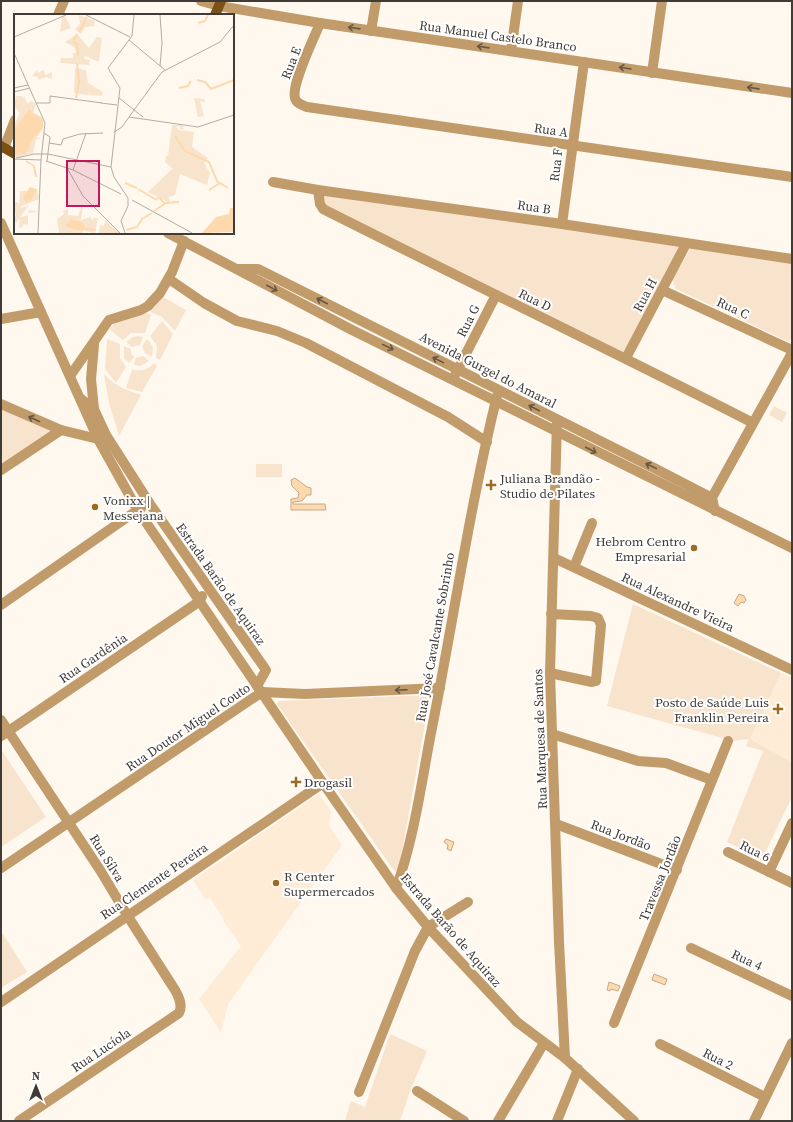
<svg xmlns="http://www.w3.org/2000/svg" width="793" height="1122" viewBox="0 0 793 1122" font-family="'Source Serif 4',serif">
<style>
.built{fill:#feecd7}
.green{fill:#f8e4cd}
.water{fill:#fdd9ad;stroke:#c4aa89}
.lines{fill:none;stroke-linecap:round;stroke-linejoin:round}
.minor{stroke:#c19b6a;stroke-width:10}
.major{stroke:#7a5217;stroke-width:10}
.oneway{stroke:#675846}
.poi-dot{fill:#9d6b20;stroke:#fff;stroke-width:1.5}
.labels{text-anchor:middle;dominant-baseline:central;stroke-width:4;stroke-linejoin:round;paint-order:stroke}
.street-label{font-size:13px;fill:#403b36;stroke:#fff}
.poi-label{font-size:13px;fill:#403b36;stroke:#fff;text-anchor:start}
.inset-river{fill:none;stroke:#fdd9ad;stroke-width:2}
.inset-road{fill:none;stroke:#b3aca5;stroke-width:1}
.view{fill:#c2185b;fill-opacity:0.15;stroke:#c2185b;stroke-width:2}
.inset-edge{fill:none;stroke:#403b36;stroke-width:2}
</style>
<rect width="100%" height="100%" fill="#fff8ef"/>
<g class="built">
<polygon points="781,673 792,678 792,762 750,739"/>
<polygon points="319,794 331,811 329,826 342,845 228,1004 221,1033 199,999 241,946 224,922 222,916 210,898 206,900 193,880"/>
</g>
<g class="green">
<polygon points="318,191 686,244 626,358 324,208"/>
<polygon points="692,246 792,263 792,337 789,342 676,289 672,280"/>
<polygon points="163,297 186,310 175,331 162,317 150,312"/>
<polygon points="147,313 151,315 145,333 131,333 123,340 109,329 114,324"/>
<polygon points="162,321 173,334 160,360 156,358 157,346 150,336"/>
<polygon points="138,336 143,337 140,345 132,347 126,342 133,337"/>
<polygon points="107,339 120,344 120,358 126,367 116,383 105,369"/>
<polygon points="147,339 153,347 152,357 145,353 142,346"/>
<polygon points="124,346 131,349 131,353 134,357 129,363 124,358"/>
<polygon points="143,356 149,361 141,366 134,365 136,358"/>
<path d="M154,363L157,366L142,392L126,388L132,370C141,371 148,370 154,363Z"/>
<path d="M104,374C115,386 126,390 141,395L119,436L109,403Z"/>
<polygon points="774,406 787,413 782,422 769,415"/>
<polygon points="1,409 60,433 1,471"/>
<rect x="256" y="464" width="26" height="13"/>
<polygon points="633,604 781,673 750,739 792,762 792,797 765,853 757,857 727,842 763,751 746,746 749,739 733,741 607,706"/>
<polygon points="430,695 399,869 395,872 277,704 279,701"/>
<polygon points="2,751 46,817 1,847 1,752"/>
<polygon points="3,934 27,972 1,988 1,935"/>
<polygon points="390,1034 427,1051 410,1091 400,1121 345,1121 351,1101 365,1107"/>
</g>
<g class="water">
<polygon points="295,478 307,487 311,488 311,495 307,495 302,501 293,502 293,504 325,504 326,510 291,510 291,499 298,498 299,493 292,486 291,480"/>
<polygon points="739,594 744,596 746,600 744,603 741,602 738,606 734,603"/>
<polygon points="446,839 454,842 451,851 447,849 448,845 444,842"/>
<polygon points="654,974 667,979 665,985 652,980"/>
<polygon points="609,982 620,986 618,991 611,989 610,991 607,990"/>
</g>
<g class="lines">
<g class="minor">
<polyline points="201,1 219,6 320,23 792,93"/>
<polyline points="58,15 64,1"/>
<path d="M320,23C314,39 291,84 295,98C296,103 302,105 307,107L792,177"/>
<polyline points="371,31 376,1"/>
<polyline points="511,51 518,1"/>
<polyline points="652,73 662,1"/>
<polyline points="4,148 15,120"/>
<polyline points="273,182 318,190 562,224 792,259"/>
<path d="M318,190L320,204L323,209C466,281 610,350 753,423"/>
<polyline points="1,223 98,439 137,509 323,783 396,888 428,927 517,1022 565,1058 634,1121"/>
<polyline points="562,224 584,62"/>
<polyline points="168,233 352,330 792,548"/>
<polyline points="238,269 258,269 654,468 712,498 715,511"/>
<polyline points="169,279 204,303 237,321 277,331 306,343 448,417 487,442"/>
<polyline points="662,290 792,350"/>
<polyline points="1,319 41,312"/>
<polyline points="94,345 91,379 94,409"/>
<polyline points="626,358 686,244"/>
<polyline points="455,375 496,295"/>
<polyline points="70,376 109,320 141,310 148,306 160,293 172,272 184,241"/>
<polyline points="81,399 94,409 106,435 150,504 266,670 257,686"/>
<polyline points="1,404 61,430 98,439"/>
<polyline points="557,420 550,673 559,942 565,1058"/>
<polyline points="1,470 61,430"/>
<polyline points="709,503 792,353"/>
<polyline points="554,558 792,670"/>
<polyline points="574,567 592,523"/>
<polyline points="1,605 142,507"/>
<polyline points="550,673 592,682 596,681 601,625 598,618 591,616 551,614"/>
<path d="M1,720L100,870L127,915L175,990C179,997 183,1005 179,1013L19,1121"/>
<polyline points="552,734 638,761 666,763 712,780"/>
<polyline points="1,736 200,601 202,596"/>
<polyline points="556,824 677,870"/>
<polyline points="728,852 792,883"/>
<polyline points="1,868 262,692 305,694 440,688"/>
<polyline points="769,872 792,823"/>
<path d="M396,888C413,843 421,786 430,738C453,624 469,509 497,396"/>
<polyline points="691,948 792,996"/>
<polyline points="1,1002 323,783"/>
<polyline points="614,1023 728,741"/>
<polyline points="660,1044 765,1097"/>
<polyline points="417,1091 464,1121"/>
<polyline points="359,1092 415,951 428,927 468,902"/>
<polyline points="498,1121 544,1043"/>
<polyline points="557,1121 578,1069"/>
<polyline points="754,1121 792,1043"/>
</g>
<g class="major">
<polyline points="215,15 221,1"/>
<polyline points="1,146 15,154"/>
</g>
</g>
<defs><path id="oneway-shaft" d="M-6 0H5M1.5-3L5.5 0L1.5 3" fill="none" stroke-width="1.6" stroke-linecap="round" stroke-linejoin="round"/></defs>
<g class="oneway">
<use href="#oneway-shaft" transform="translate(354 28) rotate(-172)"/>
<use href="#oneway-shaft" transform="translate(483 47) rotate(-172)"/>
<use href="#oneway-shaft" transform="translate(625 68) rotate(-171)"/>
<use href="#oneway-shaft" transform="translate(753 88) rotate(-172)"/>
<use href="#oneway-shaft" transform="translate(272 288) rotate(28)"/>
<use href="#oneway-shaft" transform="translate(322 301) rotate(-153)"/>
<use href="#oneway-shaft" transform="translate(388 347) rotate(26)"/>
<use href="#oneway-shaft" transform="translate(438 360) rotate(-154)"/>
<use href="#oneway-shaft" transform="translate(534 408) rotate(-153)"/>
<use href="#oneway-shaft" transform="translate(34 419) rotate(-156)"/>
<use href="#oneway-shaft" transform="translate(591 450) rotate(27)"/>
<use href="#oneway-shaft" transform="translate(651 466) rotate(-154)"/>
<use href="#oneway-shaft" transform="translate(401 690) rotate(178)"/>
</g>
<g class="poi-dot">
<path d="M489 479h4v4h4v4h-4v4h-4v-4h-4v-4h4z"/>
<circle cx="95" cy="507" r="4"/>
<circle cx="694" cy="548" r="4"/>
<path d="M776 703h4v4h4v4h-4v4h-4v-4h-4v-4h4z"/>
<path d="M294 776h4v4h4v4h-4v4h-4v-4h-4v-4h4z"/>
<circle cx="276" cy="883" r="4"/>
</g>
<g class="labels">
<g class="street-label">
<text transform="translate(498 36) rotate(8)">Rua Manuel Castelo Branco</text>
<text transform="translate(291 63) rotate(-69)">Rua E</text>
<text transform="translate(551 130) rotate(8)">Rua A</text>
<text transform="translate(556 165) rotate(-83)">Rua F</text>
<text transform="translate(534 207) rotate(8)">Rua B</text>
<text transform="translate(645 295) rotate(-62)">Rua H</text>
<text transform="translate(535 300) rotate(26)">Rua D</text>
<text transform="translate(733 308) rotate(25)">Rua C</text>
<text transform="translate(468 321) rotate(-63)">Rua G</text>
<text transform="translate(488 370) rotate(27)">Avenida Gurgel do Amaral</text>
<text transform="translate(221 584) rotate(55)">Estrada Barão de Aquiraz</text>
<text transform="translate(678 602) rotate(25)">Rua Alexandre Vieira</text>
<text transform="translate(435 637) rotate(-80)">Rua José Cavalcante Sobrinho</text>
<text transform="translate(93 658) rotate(-34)">Rua Gardênia</text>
<text transform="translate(188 727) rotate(-34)">Rua Doutor Miguel Couto</text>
<text transform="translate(540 739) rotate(-92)">Rua Marquesa de Santos</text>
<text transform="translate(621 835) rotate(21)">Rua Jordão</text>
<text transform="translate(755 851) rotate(26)">Rua 6</text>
<text transform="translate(107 858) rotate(58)">Rua Sílva</text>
<text transform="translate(660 878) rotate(-68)">Travessa Jordão</text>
<text transform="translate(154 881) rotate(-34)">Rua Clemente Pereira</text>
<text transform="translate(451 930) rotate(49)">Estrada Barão de Aquiraz</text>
<text transform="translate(747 960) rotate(25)">Rua 4</text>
<text transform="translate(101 1050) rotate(-34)">Rua Lucíola</text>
<text transform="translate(718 1059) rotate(27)">Rua 2</text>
</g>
<g class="poi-label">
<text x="500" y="478">Juliana Brandão -<tspan x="500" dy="15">Studio de Pilates</tspan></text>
<text x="103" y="500">Vonixx |<tspan x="103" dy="15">Messejana</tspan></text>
<text x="686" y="541" text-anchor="end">Hebrom Centro<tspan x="686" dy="15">Empresarial</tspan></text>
<text x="769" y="702" text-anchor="end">Posto de Saúde Luis<tspan x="769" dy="15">Franklin Pereira</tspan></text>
<text x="304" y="782">Drogasil</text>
<text x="284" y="876">R Center<tspan x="284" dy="15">Supermercados</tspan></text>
</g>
</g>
<g transform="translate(14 14)">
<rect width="220" height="220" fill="#fff8ef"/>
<path d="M65,1L81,7L80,12L71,13L67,20L61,15L66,10ZM51,2L57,14L46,18L48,3ZM63,20L75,34L83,23L88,24L85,48L71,42L70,45L76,46L75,51L46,49L47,44H59V39H62L61,34L51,28ZM61,54L72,56L74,69L89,78L88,82L76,81L75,77V81L60,79ZM23,56L24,59L29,56L32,61L38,58V65L32,63L24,66V63L18,62ZM2,82H8L9,85L10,82L13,89L18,87L22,90L19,99L28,103L29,115L23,123L27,125H22L19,139L0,144V112L6,99L0,92ZM180,84L191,85V88L186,87L190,102L184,103ZM158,111H168L170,116L166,115V112L162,113L165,116L180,118L178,133L194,144L190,149L196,159L193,171L166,160L161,181L155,183L156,189L134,178L158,155L160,156L151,148L152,142H154ZM23,175L25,185L8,192L5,195L11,192L12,194L13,191H15L6,203L13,202L15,196L25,198L14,199V211L9,210L8,214L5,213L6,204L2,209L0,207L2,198L0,200V186L5,190L6,177H14L9,184L15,187ZM69,188L67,206L77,203L78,207L79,204H84L81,219L69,217V219H45L43,205L50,200L49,197L54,195V201L64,202ZM57,205L67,207L71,212L69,217L61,216L53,212ZM92,206L93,208L106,219H85L86,211L90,212Z" fill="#f8e4cd" fill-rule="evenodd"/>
<path d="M15,96L29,106V114L20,123L11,141L7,139V142L6,139L4,141L0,139V116ZM16,173L23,175L17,186L11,188L9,184ZM216,194H220V218L188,219L202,203L215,200ZM57,205L67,207L71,212L69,217L61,216L52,212Z" fill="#fdd9ad"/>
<path class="inset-river" d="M184,9L191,7L194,1M65,18L73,3M63,20L59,28L63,30L64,42M183,66L191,68L197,75L220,66M165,74L174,72L177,67M62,84L65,68L63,49M161,122L171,137L195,148L203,167L214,174M12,147L20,152L22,163M111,169L123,174M124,175L141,185L146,184L151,190M195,176L206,169M140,197L152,189L165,188M70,215L82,216M112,216L123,213L128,205L138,199"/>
<path class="inset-road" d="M72,1L116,23M0,23L52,1M115,26L151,56M0,39L31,109L27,146L24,219M146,52L148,29L146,1M0,74L14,71M0,78L16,74M105,84L129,103M22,89H36V82L88,89M87,89L103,91M120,96L148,58L206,28L220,11M115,103L184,113L220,101M100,118L108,113L120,96M30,119L36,123L33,147M35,129L47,131L49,125L66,120L89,119M34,140L97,153M2,144L20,140H34M0,145L27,146M32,147L59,156L72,119M53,154L69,182L106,219M59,156L107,180M118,186L178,219M111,219L107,207L114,192V184L100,163L97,153L106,74L94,54L118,22L120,1"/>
<path class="view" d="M53,147H85V192H53Z"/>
<rect width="220" height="220" class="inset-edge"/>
</g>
<rect width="793" height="1122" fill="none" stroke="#403b36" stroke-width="4"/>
<g transform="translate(36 1086)" stroke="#ffffff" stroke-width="3" paint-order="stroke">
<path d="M0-3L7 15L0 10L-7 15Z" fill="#403b36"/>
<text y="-6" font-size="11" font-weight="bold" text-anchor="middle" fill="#403b36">N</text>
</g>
</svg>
